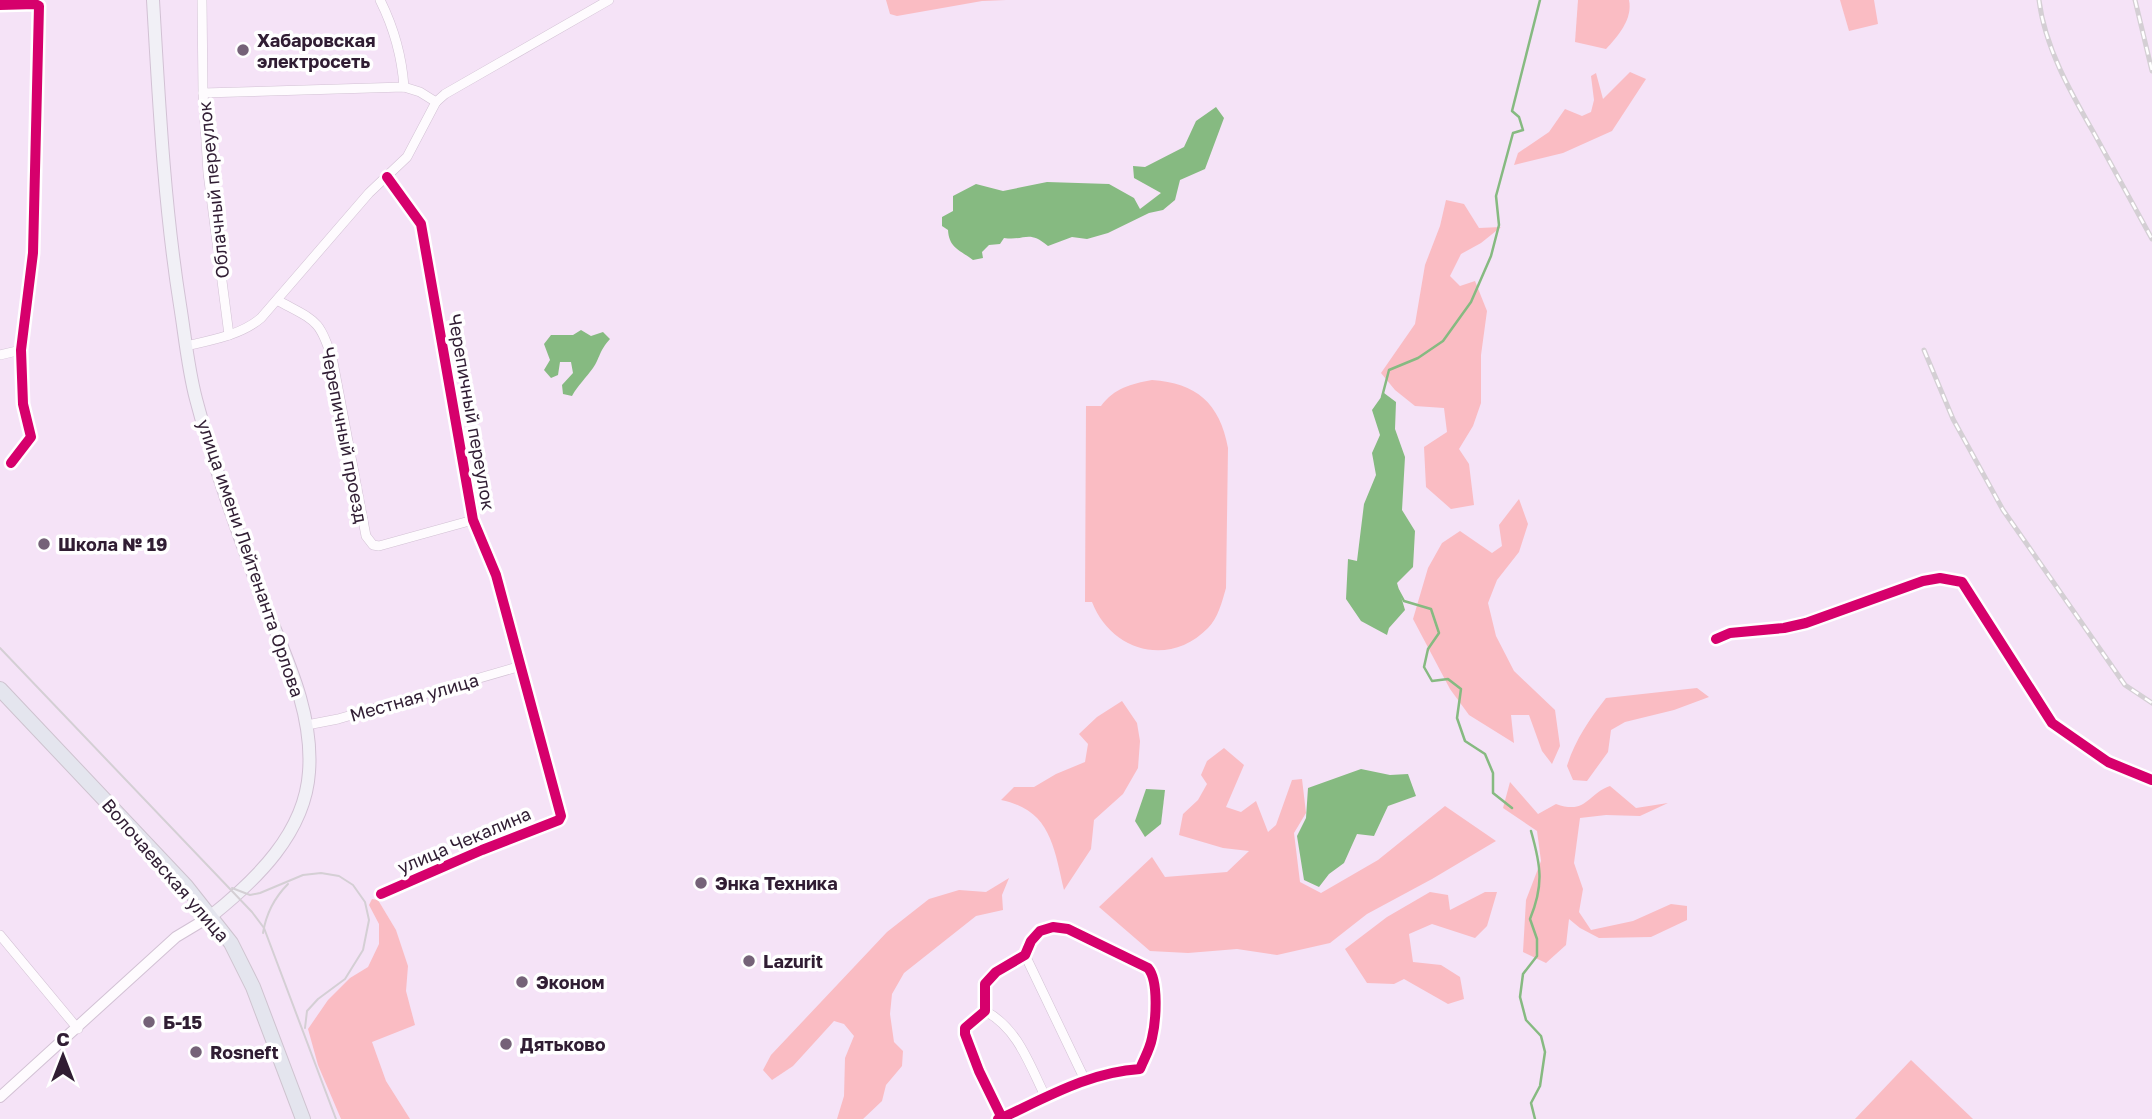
<svg xmlns="http://www.w3.org/2000/svg" width="2152" height="1119" viewBox="0 0 2152 1119" font-family="'Golos Text',sans-serif">
<style>
.green{fill:#fabcc3}
.water{fill:#86ba81}
.lines{fill:none;stroke-linecap:round;stroke-linejoin:round}
.stream{stroke:#86ba81;stroke-width:2.5}
.minor-casing{stroke:#d2c1d4;stroke-width:10}
.tertiary-casing{stroke:#d2c1d4;stroke-width:12}
.secondary-casing{stroke:#d2c1d4;stroke-width:14}
.primary-casing{stroke:#cec3cf;stroke-width:16}
.minor{stroke:#fefbfe;stroke-width:9}
.tertiary{stroke:#fefbfe;stroke-width:10}
.secondary{stroke:#f1f0f6;stroke-width:12}
.primary{stroke:#e4e5ee;stroke-width:14}
.tram{stroke:#d4cfd4;stroke-width:2}
.rail-casing{stroke:#d4cfd4;stroke-width:5}
.rail{stroke:#fff;stroke-width:2.5;stroke-dasharray:8;stroke-linecap:butt}
.cycleway-casing{stroke:#fff;stroke-width:15}
.cycleway{stroke:#d6006c;stroke-width:10}
.poi-dot{fill:#756278;stroke:#fff;stroke-width:2.5}
.labels{text-anchor:middle;dominant-baseline:central;stroke-width:7;stroke-linejoin:round;paint-order:stroke}
.poi-label{font-size:18px;font-weight:bold;fill:#301d33;stroke:#fff;text-anchor:start}
.street-label{font-size:18px;fill:#301d33;stroke:#fff}
</style>
<rect width="100%" height="100%" fill="#f5e3f7"/>
<g class="green">
<polygon points="886,0 1006,0 982,1 897,16 890,14"/>
<path d="M1578,0H1629C1633,19 1618,36 1606,49L1575,42Z"/>
<polygon points="1840,0 1874,0 1878,24 1849,31"/>
<polygon points="1630,72 1646,79 1612,131 1563,153 1514,165 1518,153 1549,132 1565,109 1582,116 1591,112 1594,100 1591,76 1596,73 1603,99"/>
<polygon points="1446,200 1464,204 1479,228 1501,227 1481,243 1461,254 1450,276 1460,286 1475,281 1487,311 1481,355 1481,403 1473,426 1459,449 1469,464 1474,505 1451,509 1426,487 1424,447 1447,432 1444,408 1415,406 1395,390 1381,373 1415,324 1425,265 1440,226"/>
<path d="M1152,380C1196,383 1220,403 1228,448L1226,588C1222,602 1218,618 1208,628C1169,668 1111,651 1092,602H1085L1086,406H1101C1114,388 1131,384 1152,380Z"/>
<polygon points="1519,499 1528,524 1519,552 1497,580 1488,603 1496,636 1514,671 1555,710 1560,746 1552,764 1542,751 1529,715 1511,715 1514,743 1469,715 1450,689 1413,619 1428,568 1442,543 1460,531 1492,553 1502,546 1499,525"/>
<path d="M1697,688L1709,697L1674,710L1625,722L1611,730L1608,752L1587,781L1573,780L1567,766C1575,740 1589,720 1606,698Z"/>
<path d="M1122,701L1137,723L1140,741L1138,768L1123,794L1094,820L1091,849L1064,890C1054,848 1051,810 1001,800L1014,787H1034L1056,774L1085,762L1088,744L1079,734L1097,717Z"/>
<polygon points="1224,748 1244,765 1226,807 1241,812 1256,801 1268,832 1276,825 1292,780 1302,779 1306,813 1294,833 1300,882 1321,893 1378,860 1445,806 1496,841 1432,879 1367,914 1330,943 1277,955 1237,949 1188,953 1150,951 1099,907 1152,857 1165,877 1227,872 1249,851 1223,848 1179,835 1183,814 1198,800 1207,784 1201,775 1207,761"/>
<path d="M1510,782L1538,814L1556,804C1587,815 1587,794 1610,786L1636,808L1668,803L1640,816L1606,815L1580,818L1574,863L1583,889L1579,912L1591,930L1633,921L1671,904L1687,906V920L1651,937L1599,938L1580,928L1569,919L1566,945L1546,963L1523,952L1526,900L1541,861L1537,831L1503,808Z"/>
<polygon points="1009,878 1002,895 1003,910 976,916 904,973 892,994 890,1014 894,1042 903,1051 902,1066 886,1085 882,1101 863,1119 837,1119 844,1096 845,1058 854,1036 844,1024 834,1021 793,1066 772,1080 763,1070 771,1055 887,932 929,899 959,890 986,892"/>
<polygon points="1430,892 1448,895 1450,910 1485,892 1497,892 1487,926 1475,938 1432,924 1409,934 1413,962 1441,965 1460,977 1464,999 1448,1004 1404,979 1394,984 1367,983 1345,949 1387,917"/>
<polygon points="372,899 378,900 396,930 408,966 406,991 415,1025 372,1042 386,1081 410,1119 341,1119 318,1065 308,1029 328,1000 350,978 368,967 379,944 379,924 369,905"/>
<polygon points="1911,1060 1973,1119 1855,1119"/>
</g>
<g class="water">
<path d="M1216,107L1224,118L1205,169L1180,180L1175,200L1163,210L1149,213L1108,233L1087,239L1072,237L1048,246C1028,229 1026,241 1004,238L1000,244L989,245L982,252L983,258L973,260C960,250 949,248 948,230L942,226V217L953,211V196L976,184L1003,191L1047,182L1109,184L1134,198L1140,209L1161,193L1134,178L1133,166L1145,167L1184,147L1196,121Z"/>
<path d="M581,330L591,336L603,332L610,339C599,351 600,358 593,368C586,378 578,385 572,396L563,394L562,385L573,373L571,362H560L558,375L551,378L544,370L550,360L544,344L551,335H573Z"/>
<polygon points="1384,393 1396,402 1395,429 1405,457 1402,510 1415,531 1413,567 1397,583 1405,610 1389,628 1387,635 1361,621 1346,599 1348,559 1357,561 1364,504 1376,475 1372,453 1380,435 1372,410"/>
<polygon points="1361,769 1390,775 1408,774 1416,796 1388,806 1374,836 1357,834 1344,863 1329,874 1319,887 1304,880 1297,836 1306,818 1308,788"/>
<polygon points="1146,789 1165,790 1161,824 1145,837 1135,821"/>
</g>
<g class="lines">
<g class="stream">
<polyline points="1382,397 1389,370 1418,358 1443,341 1471,302 1491,256 1499,225 1496,196 1513,133 1523,130 1519,117 1512,111 1540,0"/>
<polyline points="1398,590 1404,601 1431,609 1439,633 1428,649 1424,667 1432,681 1448,679 1461,689 1457,718 1465,741 1485,754 1493,773 1493,793 1512,808"/>
<path d="M1531,831C1541,866 1544,885 1530,919L1537,939V956L1523,974L1520,997L1526,1020L1541,1036L1545,1052L1540,1086L1531,1103L1535,1119"/>
</g>
<defs>
<g id="minor">
<polyline points="202,0 203,93 208,173 229,335"/>
<path d="M380,0C393,26 402,58 404,87"/>
<polyline points="0,5 35,4 39,6 33,253 21,350 23,404 31,437 11,463"/>
<polyline points="203,93 404,87 420,92 436,102"/>
<path d="M277,300C315,321 320,318 333,362L366,536L373,545L379,546L473,520"/>
<path d="M186,346C212,340 241,335 261,318L369,193L407,157L436,102L445,94L609,0"/>
<polyline points="0,355 21,350"/>
<polyline points="1716,639 1730,633 1784,628 1806,623 1923,581 1940,578 1962,582 2052,723 2108,762 2152,780"/>
<polyline points="307,725 338,719 521,666"/>
<polyline points="381,894 482,850 559,820 561,816 496,575 473,520 421,224 387,177"/>
<polyline points="0,935 78,1029"/>
<polyline points="1025,955 1085,1080"/>
<path d="M985,1011C1018,1028 1030,1066 1046,1098"/>
<path d="M998,1119L1002,1118C1047,1097 1090,1072 1140,1069C1144,1059 1150,1049 1152,1038C1156,1021 1159,981 1148,968L1068,929L1053,927L1040,931L1031,941L1025,955L996,972L985,984V1011L965,1028V1034L979,1071L1002,1118"/>
</g>
<polyline id="tertiary" points="0,1097 176,937 211,916"/>
<path id="secondary" d="M153,0C159,102 164,204 180,305C185,336 188,369 196,399C213,464 236,527 259,590C281,648 314,708 309,772C305,833 256,880 211,916"/>
<polyline id="primary" points="0,689 186,886 231,943 253,987 303,1119"/>
</defs>
<use href="#minor" class="minor-casing"/>
<use href="#tertiary" class="tertiary-casing"/>
<use href="#secondary" class="secondary-casing"/>
<use href="#primary" class="primary-casing"/>
<use href="#minor" class="minor"/>
<use href="#tertiary" class="tertiary"/>
<use href="#secondary" class="secondary"/>
<use href="#primary" class="primary"/>
<g class="tram">
<polyline points="0,648 252,912 264,928 336,1119"/>
<polyline points="232,888 250,895 260,893 303,875 321,873 339,876 353,885 365,902 369,920 363,950 345,979 318,999 307,1011 305,1028"/>
<path d="M263,933C266,914 275,897 288,884"/>
</g>
<defs>
<g id="rail">
<path d="M2039,0C2045,48 2071,93 2095,135C2114,170 2133,204 2152,239"/>
<polyline points="2135,0 2152,71"/>
<polyline points="1924,350 1953,419 2003,510 2125,685 2152,703"/>
</g>
</defs>
<use href="#rail" class="rail-casing"/>
<use href="#rail" class="rail"/>
<defs>
<g id="cycleway">
<polyline points="0,5 35,4 39,6 33,253 21,350 23,404 31,437 11,463"/>
<polyline points="1716,639 1730,633 1784,628 1806,623 1923,581 1940,578 1962,582 2052,723 2108,762 2152,780"/>
<polyline points="381,894 482,850 559,820 561,816 496,575 473,520 421,224 387,177"/>
<path d="M998,1119L1002,1118C1047,1097 1090,1072 1140,1069C1144,1059 1150,1049 1152,1038C1156,1021 1159,981 1148,968L1068,929L1053,927L1040,931L1031,941L1025,955L996,972L985,984V1011L965,1028V1034L979,1071L1002,1118"/>
</g>
</defs>
<use href="#cycleway" class="cycleway-casing"/>
<use href="#cycleway" class="cycleway"/>
</g>
<g class="poi-dot">
<circle cx="243" cy="50" r="7"/>
<circle cx="44" cy="544" r="7"/>
<circle cx="701" cy="883" r="7"/>
<circle cx="749" cy="961" r="7"/>
<circle cx="522" cy="982" r="7"/>
<circle cx="149" cy="1022" r="7"/>
<circle cx="506" cy="1044" r="7"/>
<circle cx="196" cy="1052" r="7"/>
</g>
<g class="labels">
<g class="poi-label">
<text x="257" y="40">Хабаровская<tspan x="257" dy="21">электросеть</tspan></text>
<text x="58" y="544">Школа № 19</text>
<text x="715" y="883">Энка Техника</text>
<text x="763" y="961">Lazurit</text>
<text x="536" y="982">Эконом</text>
<text x="163" y="1022">Б-15</text>
<text x="520" y="1044">Дятьково</text>
<text x="210" y="1052">Rosneft</text>
</g>
<g class="street-label">
<text transform="translate(213 190) rotate(-96)">Облачный переулок</text>
<text transform="translate(472 412) rotate(80)">Черепичный переулок</text>
<text transform="translate(345 435) rotate(79)">Черепичный проезд</text>
<text transform="translate(251 558) rotate(71)">улица имени Лейтенанта Орлова</text>
<text transform="translate(414 697) rotate(-16)">Местная улица</text>
<text transform="translate(464 840) rotate(-23)">улица Чекалина</text>
<text transform="translate(166 870) rotate(49)">Волочаевская улица</text>
</g>
</g>
<g transform="translate(63 1056)" stroke="#ffffff" stroke-width="5" paint-order="stroke">
<path d="M0-5L12 26L0 18L-12 26Z" fill="#301d33"/>
<text y="-10" font-size="19" font-weight="bold" text-anchor="middle" fill="#301d33">С</text>
</g>
</svg>
